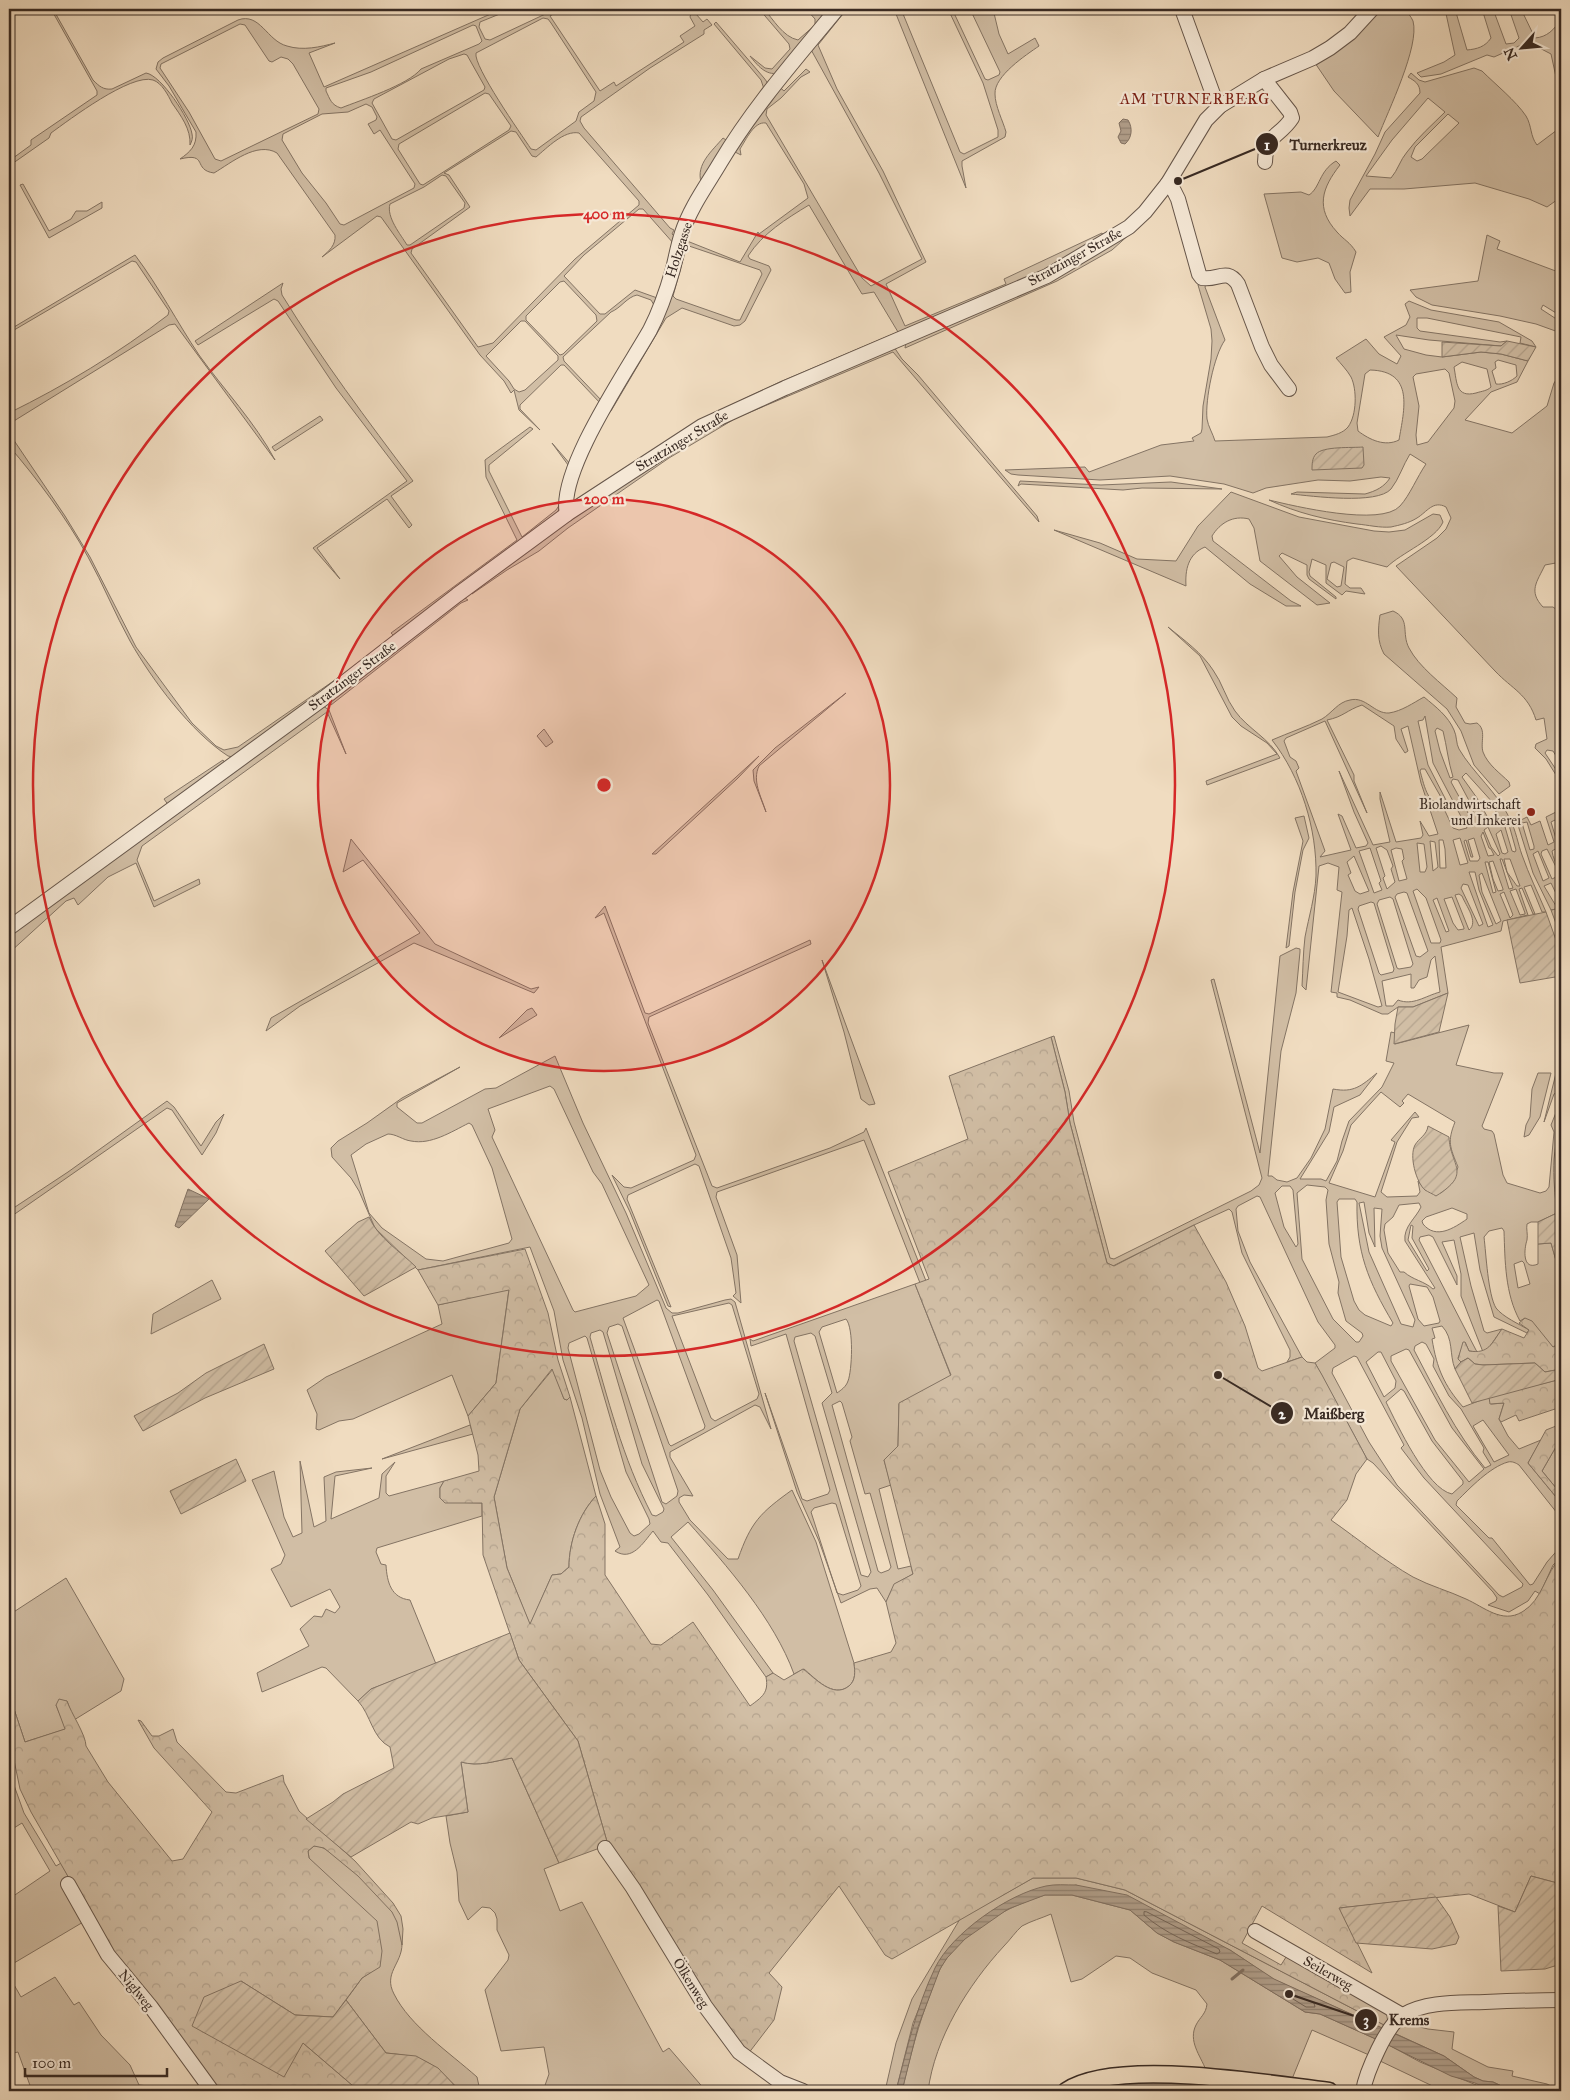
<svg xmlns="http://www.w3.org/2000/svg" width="1570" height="2100" viewBox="0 0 1570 2100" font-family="'IM FELL Great Primer',serif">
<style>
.grass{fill:#d1bea5;stroke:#847464;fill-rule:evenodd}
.forest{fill:url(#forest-crowns);stroke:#847464}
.garden{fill:url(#garden-furrows);stroke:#847464}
.water{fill:url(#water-rules);stroke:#817061}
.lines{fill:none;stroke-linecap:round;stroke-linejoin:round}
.shore{stroke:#746457;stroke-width:1}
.stream{stroke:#817061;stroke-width:3}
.minor-casing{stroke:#66564a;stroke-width:16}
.major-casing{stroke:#382a23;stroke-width:19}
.minor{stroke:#f5e8d6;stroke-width:14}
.major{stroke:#f0dcc0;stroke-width:16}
.ring{fill:none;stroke:#d62828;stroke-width:2.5}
.poi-dot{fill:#8f2418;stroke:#f5e8d6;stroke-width:2}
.labels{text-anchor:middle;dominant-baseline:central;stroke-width:4.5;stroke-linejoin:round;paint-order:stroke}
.street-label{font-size:14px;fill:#382a23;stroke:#f5e8d6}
.poi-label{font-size:14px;fill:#382a23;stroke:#f5e8d6;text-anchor:end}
.neighbourhood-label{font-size:15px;letter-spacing:1px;fill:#7a1f14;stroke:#f5e8d6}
.centre{fill:#d62828;stroke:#f5e8d6;stroke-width:2.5}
.ring-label{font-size:15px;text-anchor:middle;font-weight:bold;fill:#d62828;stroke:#f5e8d6;stroke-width:4.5;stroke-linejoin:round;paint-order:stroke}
.leader{fill:none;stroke:#382a23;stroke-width:2}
.callout-dot{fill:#382a23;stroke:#f5e8d6;stroke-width:2}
.mark-label{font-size:15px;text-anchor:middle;font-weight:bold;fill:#fff}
.callout-label{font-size:15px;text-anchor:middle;font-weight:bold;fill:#382a23;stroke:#f5e8d6;stroke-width:4.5;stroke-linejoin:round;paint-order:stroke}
</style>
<defs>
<pattern id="forest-crowns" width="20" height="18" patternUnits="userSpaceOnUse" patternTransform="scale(1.25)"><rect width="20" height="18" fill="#d1bea5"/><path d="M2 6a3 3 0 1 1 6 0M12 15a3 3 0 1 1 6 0" fill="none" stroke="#b4a38e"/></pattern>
<pattern id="garden-furrows" width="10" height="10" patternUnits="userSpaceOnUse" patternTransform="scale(1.25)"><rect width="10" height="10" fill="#d1bea5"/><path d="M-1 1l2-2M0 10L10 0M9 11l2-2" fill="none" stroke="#b4a38e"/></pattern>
<pattern id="water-rules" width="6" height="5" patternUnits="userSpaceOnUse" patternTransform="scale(1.25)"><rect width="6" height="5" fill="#b19f8b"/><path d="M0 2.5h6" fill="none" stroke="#918271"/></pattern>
</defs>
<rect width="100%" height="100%" fill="#f0dcc0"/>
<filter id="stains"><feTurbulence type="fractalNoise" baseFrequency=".004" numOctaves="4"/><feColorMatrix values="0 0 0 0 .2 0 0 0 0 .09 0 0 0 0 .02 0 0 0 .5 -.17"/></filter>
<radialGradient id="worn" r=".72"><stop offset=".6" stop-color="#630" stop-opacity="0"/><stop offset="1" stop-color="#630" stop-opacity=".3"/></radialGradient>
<g class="grass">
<path d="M51,9H53L93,80C99,86 103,90 112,89L146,73C161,75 190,119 192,134C193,138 192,141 190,145C191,129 181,116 172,103C168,95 162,83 153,80C131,73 69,120 51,133L49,138L9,166V161L31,145V140L97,95V91Z"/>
<path d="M502,9H512L480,22L479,27L485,39L490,40L556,9H562L550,16L600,91L614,82L616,86L684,42L680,36L695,26L690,17L692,9H702L696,14L703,22L707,19L712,25L704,30V34L650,68L581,117L580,121L584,128L670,228L674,230L672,234L676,238L674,244L643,209H639L584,255L564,276L600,314H605L635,290L660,299L571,469L552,443L571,465L601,404L564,365H561L520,405V409L540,430L519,410L514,390L511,393L504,381L480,355L381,217L377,216L322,257C329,251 336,245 335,235L277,153C257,141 231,163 214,173C192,170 209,152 180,159C190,152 197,146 196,132L169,86L156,69L158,62L163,58L238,20C260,12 267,41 287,46C303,51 320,47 335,43L309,53L324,87ZM543,18L548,19L551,23L596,92L594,101L579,112L576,121L536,150L531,149C521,134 473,66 476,53ZM240,24L245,25L269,61L272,62L281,57L288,59L293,64L319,109L318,114L221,161L215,159L189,112L160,68L161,64ZM473,25L476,26L482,41L479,44L421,69C408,85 361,100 341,108C331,105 330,99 326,91V88L371,72ZM464,54L467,55L485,87L484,90L396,140L392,139L372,103L374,99L449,59ZM485,93L489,94L511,126L509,130L423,185L420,184L398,149L399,144ZM366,104L372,107L377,117L376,120L368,124L374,134L380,130L415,184L414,188L344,225L340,224L326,203L302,173L282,140L283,134L322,114L348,112ZM511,131L516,132L532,156L536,157C547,148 564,130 579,133L639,201V205L575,259L493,343L478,347L411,253L412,249L470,207L449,175L444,173ZM442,175L446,176L465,203L464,208L410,245H407C401,235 386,217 390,204L424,187ZM564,281L596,315L597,321L563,354L560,355L526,320V316L560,282ZM637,295L651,300L654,305L648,320L602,401L564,361L563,357L611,312C621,308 627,297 637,295ZM521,321H525L558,356V360L525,390L519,392L514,389L509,381L486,356Z"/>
<path d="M759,9H764C773,19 783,37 798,40L815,25V19L806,9H833L778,73C766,76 757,65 750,56L765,68L772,69L790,49L789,44Z"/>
<path d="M839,9H847L818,45L837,89L883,171L926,262L886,284L905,326L1006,284L1004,279L1102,233L1105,237L1045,272L731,407L571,504L699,420L782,381L898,332L874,292L862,294L809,205C786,219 763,233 748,256L750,259L769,266L771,270L745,321L740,325L734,326L682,308L666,318L611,411L596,427L653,329L682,239L740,262L758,232L759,234L808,198L804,184L766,123C754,121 746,140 740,149L741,155L735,152L776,84L784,91L806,69L810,72L801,77L781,98L767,109L766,115L862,278L871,286L922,259L879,173L809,46ZM689,246L760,270L762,274L740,320H736L676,299L673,296L686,249Z"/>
<path d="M894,9H901L960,152L964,154L998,137V130L983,83L948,9H962L954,13L985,79L988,80L999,75L1000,72L970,9H993L999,34L1008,54L1035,38L1039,46C1026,55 994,76 995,94C995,106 1003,121 1006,132L1005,137L962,161V166L966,188Z"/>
<path d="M1379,9H1403C1407,12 1411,16 1413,21C1420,46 1388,111 1378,137L1334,91L1315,63L1354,38Z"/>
<path d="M1445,9H1455L1467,50C1477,49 1485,47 1491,38L1482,9H1493L1506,44L1514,43L1519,38L1509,9H1521L1535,38C1547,37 1554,30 1561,19V100L1551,54L1528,42L1494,57L1487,55L1441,74L1421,77L1417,73L1444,62L1455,55Z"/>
<polygon points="716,22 764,78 767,82 767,87 764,89 761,80 714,24"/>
<path d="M1474,68L1482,71C1495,84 1516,101 1526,116C1532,126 1530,136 1537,145L1561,127V197L1547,207L1529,199L1475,183L1404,189H1370L1350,216L1349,208L1350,200L1375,154L1385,132L1420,93C1420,84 1415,81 1408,77L1411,73L1419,80L1425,82ZM1428,98L1445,112C1432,125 1418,137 1407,152C1400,160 1398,170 1391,178L1366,176L1392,140ZM1448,114L1459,123L1422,159L1417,161L1411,157L1415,147Z"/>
<path d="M723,138L729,142L701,182C696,164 712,151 723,138Z"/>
<path d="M1336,161L1340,165C1322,188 1315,208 1337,232C1344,240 1350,242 1356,252L1350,272L1351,292L1345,293L1335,279L1329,263L1318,258L1297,262L1282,258L1264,194L1301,192L1309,195C1320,188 1319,171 1336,161Z"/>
<polygon points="23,184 49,231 71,219 76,211 87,211 102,202 102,208 49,238 20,185"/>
<polygon points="1132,232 1112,250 1057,281 905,348 906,342"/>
<polygon points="1487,235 1500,241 1497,249 1561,273 1561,316 1543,305 1541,309 1561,322 1561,333 1536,324 1500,316 1432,305 1416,297 1410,290 1478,281"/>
<path d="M135,255C159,287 177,322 199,355C224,390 255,422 275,460L175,324L169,325L9,424V413C64,386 119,353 168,315L169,311L136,262L132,261L9,333V330Z"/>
<path d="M1207,282L1205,287L1225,340C1214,355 1205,400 1207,419C1208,426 1213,434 1215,441L1327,437C1335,435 1343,433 1348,427C1357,415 1357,389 1351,377C1347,370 1341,364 1336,358L1366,339L1379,354L1397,364L1401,356L1384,337L1406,325L1410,317L1405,304L1409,301L1431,310L1499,322L1532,341L1536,347L1520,343L1521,337L1427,318H1417V328L1420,331L1500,342L1507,341L1501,346L1429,340L1396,335L1404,349L1426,355L1442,357L1481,352L1501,354L1528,361L1517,382L1491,392L1465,420L1512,433L1547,406L1554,383L1561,373V562L1545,565C1537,582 1528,591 1543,607H1553L1561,613V719L1556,722L1561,729V764L1553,751L1547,750L1545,753L1561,777V783L1546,759L1535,748L1536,744L1547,739L1544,718L1536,720C1528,694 1512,689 1495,671C1462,636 1429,601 1396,566L1437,538L1446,529L1451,518L1446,507C1433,500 1427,512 1417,518C1409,523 1400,525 1391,527C1380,528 1368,525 1357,524C1326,520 1297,513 1269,500C1294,506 1381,527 1400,506C1410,495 1417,477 1426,464L1410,454C1403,465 1399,479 1391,489C1377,505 1312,496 1291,494L1297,492L1365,494C1376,491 1384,487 1390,478L1381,477L1350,481L1318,480L1266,488L1253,493L1224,484L1170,476L1100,480L1018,475L1011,474L1005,470L1085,467L1089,472L1161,445L1194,441L1192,438L1201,433L1202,429L1203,406L1211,359L1212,341L1211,329L1198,285ZM1498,360L1516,365L1517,376C1512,381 1503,385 1496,384L1492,371L1496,368L1495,362ZM1462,362L1487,369L1491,387C1487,391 1482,391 1476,393C1456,398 1457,383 1454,367ZM1445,369L1449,373L1455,401L1454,408L1428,442L1417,445L1416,435L1419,406L1413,377L1416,374ZM1370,370C1415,371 1404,410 1399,440C1385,447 1370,440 1358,431L1357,423L1365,374Z"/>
<path d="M283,283L281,289L282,295C322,360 367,420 413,481L391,496L412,525L409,528L387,499L317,548L340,579L313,548L407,481L336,388L278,301L274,299L198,345L195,341Z"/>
<polygon points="894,347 902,359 918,375 1037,516 1039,522 893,352 736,418 669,458 568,528 539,551 507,570 472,594 473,590 571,518 704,429"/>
<polygon points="320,416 323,420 275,451 272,447"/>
<polygon points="530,427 533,429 489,465 489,471 522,537 556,510 562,501 557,514 395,637 391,633 517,540 486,477 485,460"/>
<path d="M9,433L65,516L90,557L136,647L192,723L216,746L224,750L238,747L387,644L233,757L228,756C191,732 152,680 130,641C115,614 103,584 88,557C66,517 38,480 9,446Z"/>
<polygon points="1020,481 1101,485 1171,482 1222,489 1142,488 1123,490 1021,484 1018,486"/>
<path d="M1231,492L1299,517L1374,531L1389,532L1405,530L1433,514L1440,515L1443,522C1436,539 1401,553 1387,567L1353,558L1347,561L1345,584L1350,588H1361L1365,594L1346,591L1342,595L1326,583V565L1312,559L1309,572L1310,576L1336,597V599L1309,579L1307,575V565L1282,553L1279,556L1297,577L1330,603L1317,605L1260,561L1254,528L1249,519C1233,515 1220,523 1212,536L1213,541L1291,601L1301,606H1286L1250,584L1205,547C1188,554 1185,570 1186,586L1054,530L1100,543L1137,559L1176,561L1198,526ZM1334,562L1344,567L1341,586L1337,587L1327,579L1331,563Z"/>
<polygon points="462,596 468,600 461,603 331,705 331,701"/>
<path d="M1393,611C1411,619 1401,633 1409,648C1419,667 1441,683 1457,698L1456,707L1465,723L1470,724L1477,723C1487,730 1480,742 1483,752C1488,765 1500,773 1509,782L1510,786L1499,794L1474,765L1461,731L1447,709L1384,654C1377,641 1378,629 1380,615Z"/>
<path d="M1168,627C1184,640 1202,653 1213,670C1222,682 1226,699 1235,711C1248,729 1269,738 1280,758L1207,785L1206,781L1277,754L1267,743L1241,726L1232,717L1200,656Z"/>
<path d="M846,693L759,766C752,781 761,796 766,812L754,781L753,770L775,748Z"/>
<path d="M1424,697C1436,707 1448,716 1454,730C1457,736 1456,744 1459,749C1473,773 1498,793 1510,819C1516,831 1518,844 1522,855C1529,875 1538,893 1546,912H1542L1531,885L1524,887L1535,914H1533L1522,888L1519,889L1528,915L1503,921L1501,931L1441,947L1448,993L1413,1007H1398L1388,1014H1382L1350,1000L1337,997V993L1331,992L1342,892L1337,890L1339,867L1328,863L1319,866L1306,990L1302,986C1303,970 1303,953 1305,937C1309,916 1315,897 1316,876C1317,829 1301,777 1272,740C1288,733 1306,727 1322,719C1332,713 1338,702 1350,700C1366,696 1374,714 1389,713C1402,711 1413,703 1424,697ZM1362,705L1394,726L1396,739L1405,753L1408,751L1401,729L1408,726L1421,783L1438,834L1429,836L1420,821L1423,835L1421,838L1396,842L1380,792V799L1390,842L1373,845L1339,771L1354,812L1368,843L1366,846L1356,848L1342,816L1338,814L1351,850L1320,857L1325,851L1296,771L1299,768L1296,761L1290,757L1284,741L1286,738L1325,721L1367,813L1354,781V775L1327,720C1343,717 1347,710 1362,705ZM1425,716L1433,763L1467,828L1459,830L1453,828L1445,811L1449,806L1428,765L1418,721L1423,720ZM1437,728L1443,731C1447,747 1448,761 1453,777L1450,778L1440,751L1435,731ZM1421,769H1425L1442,799C1428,810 1423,780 1420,771ZM1466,773L1494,804L1497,816L1491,820L1488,818L1477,798L1462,777ZM1453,779L1458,780L1474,810L1472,814L1468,813L1451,782ZM1509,825L1516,850L1515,852L1512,851L1505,827ZM1488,827L1500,854L1498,856L1491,847L1484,830ZM1501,830L1508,852L1505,854L1502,853L1496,834ZM1483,832L1489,848L1491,849L1494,855L1488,856L1481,836ZM1460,838L1468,863L1460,865L1453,840ZM1474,838L1480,858L1478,861H1470L1464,841L1466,840L1471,857H1473L1468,840ZM1439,840H1443L1445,849L1446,868H1440ZM1430,841L1435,842L1438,867L1433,871ZM1417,843L1424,844L1427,867L1425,872H1420ZM1381,846L1387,850L1393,866L1391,869L1395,882L1387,889L1383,878L1385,876L1376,848ZM1370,848L1381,881L1379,883L1382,890L1374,893L1359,851ZM1396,848L1402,849L1404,859L1402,861L1407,879L1399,881L1391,850ZM1354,856L1369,891L1360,894L1355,891L1348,875L1351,873L1347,862ZM1500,859H1502L1513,888L1509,889ZM1504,859H1510L1520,886H1517L1507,872ZM1493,861L1503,889V890L1498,891L1493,879L1489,862ZM1485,862H1488L1496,892L1493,893ZM1469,872H1475L1479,890L1493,925L1488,927ZM1482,873L1501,921L1496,924L1482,892L1479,875ZM1463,884L1468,885L1483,924L1479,926L1461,888ZM1417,889L1426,898L1441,940L1440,943H1431L1413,891ZM1516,889L1525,913V914L1520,915L1510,891ZM1404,892L1407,893L1428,951L1420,957L1416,956L1395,897L1397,894ZM1504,892L1513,915L1510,918L1500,894ZM1459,894L1462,896C1466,906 1479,922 1469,930L1455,895ZM1390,897L1393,899L1413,964L1411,967L1399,969L1397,968L1377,904L1379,900ZM1452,897L1464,928V929L1458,930L1453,923L1444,899ZM1437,898L1449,931L1446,932L1433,900ZM1371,902L1374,903L1394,969L1393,972L1381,975L1379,973L1358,909L1359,906ZM1352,908L1369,959L1382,1006L1378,1007L1338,992L1347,936L1349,910ZM1435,956L1440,992C1425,996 1413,1006 1398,1000L1393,1006H1386L1382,981L1411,974V988H1414L1419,980L1427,977L1431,960Z"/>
<polygon points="323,706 329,710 346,754 327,712 142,846 137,860 154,901 199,879 200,884 154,907 136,863 108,877 78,905 74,898 66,901 9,953 9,933"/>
<polygon points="544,729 553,742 546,747 537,736"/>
<polygon points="759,756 738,778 656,854 652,854"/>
<polygon points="223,760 225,763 169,806 164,799"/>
<path d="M1560,810L1561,829L1557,819L1551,822L1557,842L1561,843L1559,849L1561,857L1557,848L1552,851C1554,864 1561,868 1561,880H1558L1561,904L1551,883L1544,886L1556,906H1561V908L1551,910L1533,873L1517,822L1527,817L1531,825L1540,821L1548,845L1554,842L1546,817ZM1527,822L1534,846V849L1530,850L1522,823ZM1547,849L1560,875L1552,879L1541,854L1542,851ZM1538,851L1549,878L1543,881L1533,854Z"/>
<polygon points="1304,816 1309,838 1303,850 1295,892 1289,946 1286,948 1293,892 1303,841 1295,818"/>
<polygon points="351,839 435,944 531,989 539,987 534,993 414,943 300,1006 266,1031 271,1018 420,933 363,860 343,872"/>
<polygon points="605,906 645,1013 649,1014 810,940 811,944 649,1017 648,1023 712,1186 717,1188 830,1148 864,1132 866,1128 926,1281 920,1283 864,1140 717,1192 716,1197 737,1255 741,1303 733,1296 736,1293 731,1258 699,1166 695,1164 628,1195 627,1199 671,1307 668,1306 630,1212 612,1175 624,1187 631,1188 694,1160 696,1155 604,913 595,918"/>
<path d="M1296,948L1300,949V952L1296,993L1281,1051L1268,1176H1272L1277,1180L1287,1182L1297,1178L1311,1158L1325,1129L1333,1089C1354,1093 1361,1086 1377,1073L1360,1095L1334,1107L1329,1132L1300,1179H1321L1326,1181L1337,1161L1342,1141L1349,1121L1382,1087L1394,1063L1386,1061L1391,1032L1395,1033V1044L1469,1025L1456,1065L1494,1073H1503L1482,1126L1484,1129L1492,1131L1494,1134L1503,1175L1507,1183L1540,1193L1546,1191L1549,1187L1554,1132L1551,1125L1561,1100C1561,1120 1556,1139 1554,1159C1553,1177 1555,1195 1557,1213L1538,1222H1531L1527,1224C1526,1229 1528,1234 1527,1240C1524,1249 1522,1271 1538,1264V1244L1551,1243L1561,1278V1343L1553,1347L1525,1318L1520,1321C1505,1294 1505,1261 1504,1231L1502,1228L1489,1231L1484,1237C1486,1253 1488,1295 1496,1308C1503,1317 1519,1324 1529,1330L1527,1333L1494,1317L1480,1270L1474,1233L1460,1237L1471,1286L1484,1331L1487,1333L1502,1329L1488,1349L1483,1352L1461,1296V1274L1454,1240L1442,1242L1457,1276V1285L1433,1237L1429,1235L1420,1237L1419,1240L1477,1352L1469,1351L1465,1342L1458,1358L1461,1362L1455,1369C1449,1354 1454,1339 1442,1326L1432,1328L1435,1338L1432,1339C1437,1369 1444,1385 1463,1407L1489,1397L1491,1404L1504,1403L1499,1419L1508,1436L1519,1449L1541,1440L1528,1463L1561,1503V1518L1519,1465C1516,1463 1512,1461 1508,1462C1490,1467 1470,1488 1457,1501L1456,1505L1489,1538H1492L1530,1585L1533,1584L1547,1562L1561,1546V1557L1553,1565L1540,1594L1535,1591L1528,1601L1509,1612L1488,1605L1496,1601L1497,1598L1493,1592L1373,1463L1367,1459L1315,1363L1335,1348V1345L1318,1322L1260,1197L1257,1196L1238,1206L1236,1209L1238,1231L1250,1262L1302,1357L1287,1362L1290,1357V1350L1242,1253L1232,1212L1229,1209L1194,1225L1113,1266L1107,1263L1070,1123L1065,1092L1051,1037L1054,1036L1069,1091L1074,1122L1110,1258L1114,1259L1251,1191L1259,1185L1262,1178L1211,980L1214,979L1260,1153L1280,956ZM1381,1092L1400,1107L1404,1103L1402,1101L1408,1094L1455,1122C1447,1142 1450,1147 1458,1167L1452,1183L1441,1193L1425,1190L1418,1181L1420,1192L1417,1196L1387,1197L1381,1192L1397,1142L1412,1118L1419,1117L1415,1112L1391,1140L1395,1142L1375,1197L1329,1183L1343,1151L1351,1125ZM1307,1185L1325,1187L1328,1190L1326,1200L1329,1244L1339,1282L1338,1293L1346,1321L1362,1333L1363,1336L1359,1342H1356L1333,1319L1302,1259L1297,1193ZM1282,1186H1290L1293,1190L1298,1244L1296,1247L1284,1227L1275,1193ZM1339,1199H1355L1357,1202C1356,1252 1368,1281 1393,1323L1391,1326L1365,1315L1359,1310L1354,1301L1341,1257L1337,1202ZM1364,1202L1369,1233L1375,1247L1374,1208L1382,1209L1380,1236L1382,1248L1415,1320L1413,1327L1401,1324L1369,1252L1359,1203ZM1419,1203L1421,1207C1416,1218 1403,1227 1405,1241L1435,1288L1433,1289C1424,1281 1413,1280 1404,1272H1400L1388,1253L1384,1230L1385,1224L1393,1217L1399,1205ZM1452,1208L1467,1214V1219C1454,1228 1436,1240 1423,1224L1422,1221L1426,1217ZM1411,1225L1413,1226L1412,1238L1429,1269L1427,1271L1408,1240ZM1522,1261L1524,1263L1530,1284L1518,1288L1514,1264ZM1410,1284L1427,1287L1433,1297L1440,1321L1439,1323L1424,1326L1418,1319L1409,1286ZM1422,1342L1426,1344L1434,1359L1433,1366L1449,1396L1461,1409L1484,1448L1483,1452L1491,1465L1485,1468C1455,1432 1435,1390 1414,1350L1415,1346ZM1406,1349L1409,1350L1452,1428L1484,1469L1469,1482L1435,1440L1391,1361V1356ZM1378,1352H1381L1396,1381L1395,1388L1384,1397L1366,1362ZM1354,1356L1357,1357L1404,1445L1401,1448L1424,1478L1523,1584L1522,1587L1503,1597L1499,1595L1397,1485L1369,1442L1332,1373L1333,1368ZM1401,1389L1404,1391L1432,1441L1463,1481V1484L1452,1494C1427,1489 1397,1424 1386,1402ZM1483,1420L1509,1455L1494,1462L1473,1426Z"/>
<polygon points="822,960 875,1104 869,1105 861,1099 844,1032"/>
<polygon points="532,1008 537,1015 499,1038 527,1010"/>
<path d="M555,1056L583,1123L626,1213L666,1308L672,1313H678L725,1300L731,1299L735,1302L771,1429L760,1407L755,1405L670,1452V1457L693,1496L684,1495L679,1498V1502L690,1520L728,1559H738C751,1522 760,1513 792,1490L816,1542L854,1663C855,1672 856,1680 849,1686C833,1699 815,1678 804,1669L794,1674C774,1619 727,1566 688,1522L671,1537L713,1590L773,1673L766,1677L708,1595L668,1543L661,1542L653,1531C643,1543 632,1562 615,1551L620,1547L600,1494L582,1418L563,1360L554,1311L530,1247L418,1270L375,1228L359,1191L351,1178L332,1157L331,1148L338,1141L367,1123L402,1098L460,1067L397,1103V1107L417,1123H422L485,1089L496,1088ZM550,1086L554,1089L593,1172L602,1184L649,1285L636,1296L575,1312L573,1310L492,1137L495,1130L488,1109ZM469,1123L472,1125L492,1168L512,1239L509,1243L443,1261L426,1259L382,1228L369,1213L351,1155L366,1144L388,1134C396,1134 403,1140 411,1141C431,1145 451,1132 469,1123ZM657,1300L659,1301L705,1426L704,1429L671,1446L669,1444L623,1318ZM729,1303L732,1305L759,1394L757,1399L715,1421L711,1418L672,1316ZM618,1324L622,1326L678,1491L677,1496L666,1504L662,1502L607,1333L609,1327ZM600,1330L603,1332L642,1464L664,1509L663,1512L656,1516L652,1515C622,1457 608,1399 590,1337L591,1333ZM585,1336L587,1338L626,1472L649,1519L650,1524L639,1534L634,1536L630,1533L611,1497L600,1470L568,1348L569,1343Z"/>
<polygon points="1538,1073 1551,1073 1540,1117 1529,1135 1524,1137 1526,1125 1530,1117 1532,1089"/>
<polygon points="1556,1073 1561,1073 1561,1090 1554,1094 1544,1122"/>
<polygon points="167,1101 174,1107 201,1146 216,1122 224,1114 216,1133 202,1155 172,1110 167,1108 9,1218 9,1212 12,1209 68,1172"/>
<polygon points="1561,1135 1561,1203 1559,1161"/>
<polygon points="212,1280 221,1299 151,1334 153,1314"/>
<path d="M915,1284L951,1376L899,1404L898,1446L884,1460L891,1485L879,1489L898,1569L911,1566L913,1574L895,1584L886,1602L877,1588L870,1589L841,1603L819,1541L797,1492L765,1393L802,1499L807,1501L828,1494L830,1490L786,1334L751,1346L750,1339L753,1341ZM846,1319C854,1328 852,1371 848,1381C846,1387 841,1390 837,1393L819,1332L822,1327ZM811,1333L815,1336L832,1393L822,1403L871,1572L868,1577L861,1575L794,1341L795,1337ZM840,1401L842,1403L852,1437L850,1441L865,1494L870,1493L891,1567L889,1570L881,1573L878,1571L832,1405ZM832,1503L836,1504L861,1586L858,1590L843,1595L837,1593L811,1512L814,1508Z"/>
<polygon points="509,1289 496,1383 468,1416 452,1375 353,1419 339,1421 319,1430 316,1429 317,1414 307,1390 326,1377 442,1324 438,1305"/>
<path d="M553,1369L564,1399L567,1400L570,1397L596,1496C579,1514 569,1542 569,1567L561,1574L552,1575L530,1625L507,1568L494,1497L520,1409Z"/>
<polygon points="470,1425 473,1434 382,1459"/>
<polygon points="1561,1443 1561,1494 1542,1471 1557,1445"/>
<path d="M300,1461L314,1527L326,1521L324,1477L336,1472L372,1468L335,1476L331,1519L379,1498L382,1474L395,1462L386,1476V1493L389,1496L444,1481L440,1488V1498L445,1502L482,1503V1516L377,1548L376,1552L381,1564L386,1565C387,1582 391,1598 410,1600L436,1664L371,1689L358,1701L326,1668L322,1667L262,1692L257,1673L309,1646L300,1629L314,1616L322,1617L326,1609L335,1613L340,1607L330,1589L291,1607L271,1569L281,1564L285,1555L252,1480L274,1471L284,1517L293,1537L302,1533Z"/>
<polygon points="66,1578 124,1679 121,1691 74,1720 67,1701 56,1705 66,1729 25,1742 9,1694 9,1615"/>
<path d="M512,1758L559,1863L544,1869L560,1911L582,1902L663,2052L669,2048L706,2091H587L571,2088L543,2091L549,2074L544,2047L501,2051L485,1990L508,1960L509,1955L497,1930V1919L495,1913L490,1908L482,1907L468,1920L459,1901L457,1872L450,1843L446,1816L468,1812L461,1762C479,1767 494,1761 512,1758Z"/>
<polygon points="11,1777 24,1813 56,1866 61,1863 90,1918 9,1966 9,1899 50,1871 22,1823 9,1831 9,1779"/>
<path d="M314,1846C318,1846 322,1847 325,1849C343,1860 379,1894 392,1911C398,1920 401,1933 402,1944C402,1964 383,1973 394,1994C410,2026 450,2053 477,2077L479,2086L474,2091H460C432,2062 427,2057 386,2053L346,2000L362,1978L380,1966L309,1858L308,1851Z"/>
<polygon points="1033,1878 1076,1878 1125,1890 1386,2026 1384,2029 1273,1979 1230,1950 1076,1885 1005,1903 982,1918 961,1935 944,1955 936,1967 913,2023 896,2091 885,2091 896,2043 912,1999 960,1919"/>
<path d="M1045,1895H1072L1130,1910L1157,1933L1174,1942L1220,1960L1305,2012L1320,2014L1378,2040L1369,2055L1312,2030L1292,2079L1206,2070C1200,2055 1188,2041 1196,2025C1200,2017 1206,2014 1207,2004L1196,1990L1152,1973L1130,1958L1116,1956L1082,1979L1071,1982L1051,1914C1042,1918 1031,1921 1022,1926C1016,1931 1010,1940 1004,1946C968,1985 935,2038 928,2091H902C910,2057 918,2025 931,1992C935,1981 939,1968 947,1958C970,1927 1009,1906 1045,1895Z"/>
<polygon points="9,1976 21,1997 55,1977 74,2005 79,2002 101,2035 130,2065 139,2085 149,2086 152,2091 32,2091 18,2052 9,2054"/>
<polygon points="1400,2022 1428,2029 1454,2032 1452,2049 1488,2067 1513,2071 1512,2076 1547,2084 1561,2091 1512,2091 1493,2082 1483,2081 1474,2077 1444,2056 1394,2033"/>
<polygon points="1387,2044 1420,2062 1491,2091 1443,2091 1378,2060"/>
<path d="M1131,2083C1170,2084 1213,2081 1251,2091H1086L1104,2086Z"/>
</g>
<g class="forest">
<path d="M1051,1037L1065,1092L1070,1123L1107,1263L1114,1266L1194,1225L1226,1282L1245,1326L1258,1368L1262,1371L1302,1357L1307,1362L1315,1363L1322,1375L1367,1459L1356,1474L1347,1500L1331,1520C1358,1539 1385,1561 1413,1577C1430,1586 1449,1591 1466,1599C1484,1607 1502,1624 1522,1612C1543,1600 1545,1573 1561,1557V1884L1531,1876L1515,1912L1469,1894L1340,1908L1372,1973L1262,1906L1242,1943L1281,1965L1288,1954L1386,2012L1388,2022L1386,2026L1125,1890L1076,1878H1033L892,1959L885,1955L839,1886L769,1973L782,1987L774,2020L748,2054L708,2005L608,1845L578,1741L519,1660L483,1555L482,1503H445L440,1498V1488L444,1481L479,1471L478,1455L468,1416L496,1383L509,1290L438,1305L418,1270L525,1249L548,1313L558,1360L570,1397L567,1400L564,1399L552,1369L520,1409L494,1497L507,1568L530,1624L552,1575L561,1574L569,1567C569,1542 579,1514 596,1496L605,1524V1575L651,1644L661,1645L693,1622L750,1706C762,1697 769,1693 766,1677L773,1673L784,1680L803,1669C815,1678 833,1699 849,1686C856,1680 855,1672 854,1663L891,1652L896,1643L886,1602L894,1584L913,1574L884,1460L898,1446L899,1403L951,1375L915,1284L929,1279L888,1172L968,1139L949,1076Z"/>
<path d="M1525,1318L1532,1321L1553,1347L1561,1343V1369L1545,1372L1535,1363L1483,1365L1475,1364L1468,1358L1461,1362L1458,1359L1463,1342H1465L1469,1351C1489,1354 1491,1344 1502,1329L1524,1338L1529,1330L1519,1323Z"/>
<polygon points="1561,1379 1561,1407 1519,1421 1516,1415 1501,1422 1499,1419 1504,1403 1490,1404 1489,1397"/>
<polygon points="1561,1424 1561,1443 1557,1445 1542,1471 1561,1494 1561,1503 1528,1463 1546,1430"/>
<path d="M9,1694L25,1742L65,1729L56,1705L59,1699L67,1701C71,1713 86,1735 86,1746L108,1782L172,1861L183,1859L212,1812L154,1748L138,1720L141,1721L152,1736H159L173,1729L177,1742L226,1792L236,1793L283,1775L284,1782L299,1811L355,1861L393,1903L401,1916L403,1929L402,1945L397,1922L392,1912L358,1876L324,1848L314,1846L308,1851L309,1858L377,1921L382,1951L380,1967L362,1978L333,2017L295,2015L241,1981L303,2043L359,2091H216L112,1953L31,1812L20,1789L9,1736Z"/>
</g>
<g class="garden">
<polygon points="1507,341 1536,347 1528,361 1501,354 1481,352 1442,357 1442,342 1501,346"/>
<path d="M1363,447L1364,465L1362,468L1312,470C1312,465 1312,458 1316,454C1323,446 1352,448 1363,447Z"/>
<polygon points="1561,908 1561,937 1551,910"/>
<polygon points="1546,912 1561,954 1561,976 1520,983 1507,920"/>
<polygon points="1448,993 1439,1032 1394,1044 1395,1024 1398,1007 1413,1007"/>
<path d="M1428,1126L1449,1137C1450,1166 1473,1173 1436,1196C1433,1194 1428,1192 1425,1190C1416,1182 1409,1156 1415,1145C1419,1138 1427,1135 1428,1126Z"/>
<polygon points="1557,1213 1561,1231 1561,1278 1551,1243 1538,1244 1538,1222"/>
<path d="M369,1217C378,1238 400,1251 416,1267L364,1296L325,1251L358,1222Z"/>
<polygon points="264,1344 274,1369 205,1398 143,1431 134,1416 178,1393 206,1373"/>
<polygon points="1468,1358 1475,1364 1483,1365 1535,1363 1545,1372 1561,1369 1561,1379 1472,1403 1455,1369 1461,1362"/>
<polygon points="236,1459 246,1481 181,1514 170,1491"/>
<path d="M510,1633L519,1660L578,1741L608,1845L559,1863L512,1758C494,1761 479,1767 461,1762L468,1812L432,1818L418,1824L411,1822L351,1857L306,1819L333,1802L343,1794L394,1768L390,1747C372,1738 371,1715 358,1701L371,1689Z"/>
<polygon points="1531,1876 1561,1884 1561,1964 1545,1969 1501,1971 1498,1906 1515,1912"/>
<polygon points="1436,1897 1450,1917 1459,1937 1456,1944 1432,1949 1356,1943 1339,1908"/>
<polygon points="241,1981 295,2015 333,2017 346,2000 386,2053 416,2056 438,2068 460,2091 359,2091 303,2043 284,2077 192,2026 204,1997"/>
</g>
<g class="water">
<path d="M1123,119L1128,120C1133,128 1132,138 1125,144L1121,143L1118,137L1121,131L1119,123Z"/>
<polygon points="188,1189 209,1199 179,1228 175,1226"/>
<path d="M1076,1885L1127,1895L1230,1950L1274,1979L1444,2056L1474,2077L1483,2081L1493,2082L1512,2091H1491L1475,2083L1451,2076L1378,2040L1320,2014L1305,2012L1220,1960L1174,1942L1157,1933L1130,1910L1072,1895H1045L1008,1909L965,1939L947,1958L940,1969L918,2027L902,2091H896C907,2049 916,2008 935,1968C952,1933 1008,1894 1046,1886C1055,1884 1066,1885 1076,1885Z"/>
</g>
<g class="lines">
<g class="shore">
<path d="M1147,1912L1219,1949L1220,1952L1217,1954C1190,1943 1166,1934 1144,1915V1912Z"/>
<polygon points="1295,1995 1314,2003 1315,2007 1306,2007 1293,1999 1292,1996"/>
</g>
<polyline class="stream" points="1232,1979 1243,1970"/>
<defs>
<g id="minor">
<polyline points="1182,9 1214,97 1220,106"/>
<path d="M1264,79L1290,112L1292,118C1279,138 1266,133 1265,162"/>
<path d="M1168,183L1174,191L1178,199L1199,274L1202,278C1218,281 1226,267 1238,284L1262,347L1271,365L1289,389"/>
<path d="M567,514C557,472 628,369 650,330C660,311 667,290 673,269C676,257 678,245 682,233C690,208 707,185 720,163C754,106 796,59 837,9"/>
<polyline points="9,928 324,698 457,595 567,514 702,426 785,388 1047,276 1129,227 1145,212 1168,183 1206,120 1220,106 1264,79 1313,58 1330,48 1350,33 1372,9"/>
<polyline points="605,1848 633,1888 705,2006 739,2052 780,2082 803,2091"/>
<polyline points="68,1884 108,1955 151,2007 212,2091"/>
<polyline points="1255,1931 1402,2015"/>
<path d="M1363,2091C1366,2073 1387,2024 1403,2015C1427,2001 1458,2003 1485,2002C1510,2001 1536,2000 1561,2000"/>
</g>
<path id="major" d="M1066,2091C1116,2057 1268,2084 1329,2091"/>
</defs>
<use href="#minor" class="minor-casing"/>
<use href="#major" class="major-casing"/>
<use href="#minor" class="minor"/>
<use href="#major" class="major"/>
</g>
<circle cx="604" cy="785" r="286" fill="#d62828" fill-opacity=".12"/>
<g class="ring">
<circle cx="604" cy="785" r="286"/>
<circle cx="604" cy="785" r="571"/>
</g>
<circle class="poi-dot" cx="1531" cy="812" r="5"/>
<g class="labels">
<g class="street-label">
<text transform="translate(679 250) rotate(-72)">Holzgasse</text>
<text transform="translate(1075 257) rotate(-29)">Stratzinger Straße</text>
<text transform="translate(682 441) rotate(-31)">Stratzinger Straße</text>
<text transform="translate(352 676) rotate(-37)">Stratzinger Straße</text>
<text transform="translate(1328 1973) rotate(30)">Seilerweg</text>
<text transform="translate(691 1983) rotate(58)">Ölkenweg</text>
<text transform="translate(136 1990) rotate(51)">Niglweg</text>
</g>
<g class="poi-label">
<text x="1521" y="804">Biolandwirtschaft<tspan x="1521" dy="16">und Imkerei</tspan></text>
</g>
<g class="neighbourhood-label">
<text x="1195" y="99">AM TURNERBERG</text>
</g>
</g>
<circle cx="604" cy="785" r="8" class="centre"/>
<g class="ring-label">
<text x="604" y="219">400 m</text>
<text x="604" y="504">200 m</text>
</g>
<path class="leader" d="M1178 181L1267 144M1218 1375L1282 1413M1289 1994L1366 2020"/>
<g class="callout-dot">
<circle cx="1178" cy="181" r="5"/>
<circle cx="1218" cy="1375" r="5"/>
<circle cx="1289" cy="1994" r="5"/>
<circle cx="1267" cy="144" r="12"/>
<circle cx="1282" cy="1413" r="12"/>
<circle cx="1366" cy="2020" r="12"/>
</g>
<g class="mark-label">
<text x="1267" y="150">1</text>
<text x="1282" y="1419">2</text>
<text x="1366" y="2025">3</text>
</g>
<g class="callout-label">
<text x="1328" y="150">Turnerkreuz</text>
<text x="1334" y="1419">Maißberg</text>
<text x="1409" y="2025">Krems</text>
</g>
<rect width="1570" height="2100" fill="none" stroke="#f0dcc0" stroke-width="30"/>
<rect x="10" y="10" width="1550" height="2080" fill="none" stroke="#382a23" stroke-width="2.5"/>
<rect x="15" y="15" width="1540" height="2070" fill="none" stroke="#382a23"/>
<g transform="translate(1522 48) rotate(243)" stroke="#f5e8d6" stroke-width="4" paint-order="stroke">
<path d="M0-4L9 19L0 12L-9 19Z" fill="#382a23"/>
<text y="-8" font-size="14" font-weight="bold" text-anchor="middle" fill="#382a23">N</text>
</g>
<path d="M25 2068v8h142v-8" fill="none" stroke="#382a23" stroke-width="2.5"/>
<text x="32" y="2068" font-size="15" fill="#382a23" stroke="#f5e8d6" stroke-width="4" paint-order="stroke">100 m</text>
<rect width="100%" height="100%" filter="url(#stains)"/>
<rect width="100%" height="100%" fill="url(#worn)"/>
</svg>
